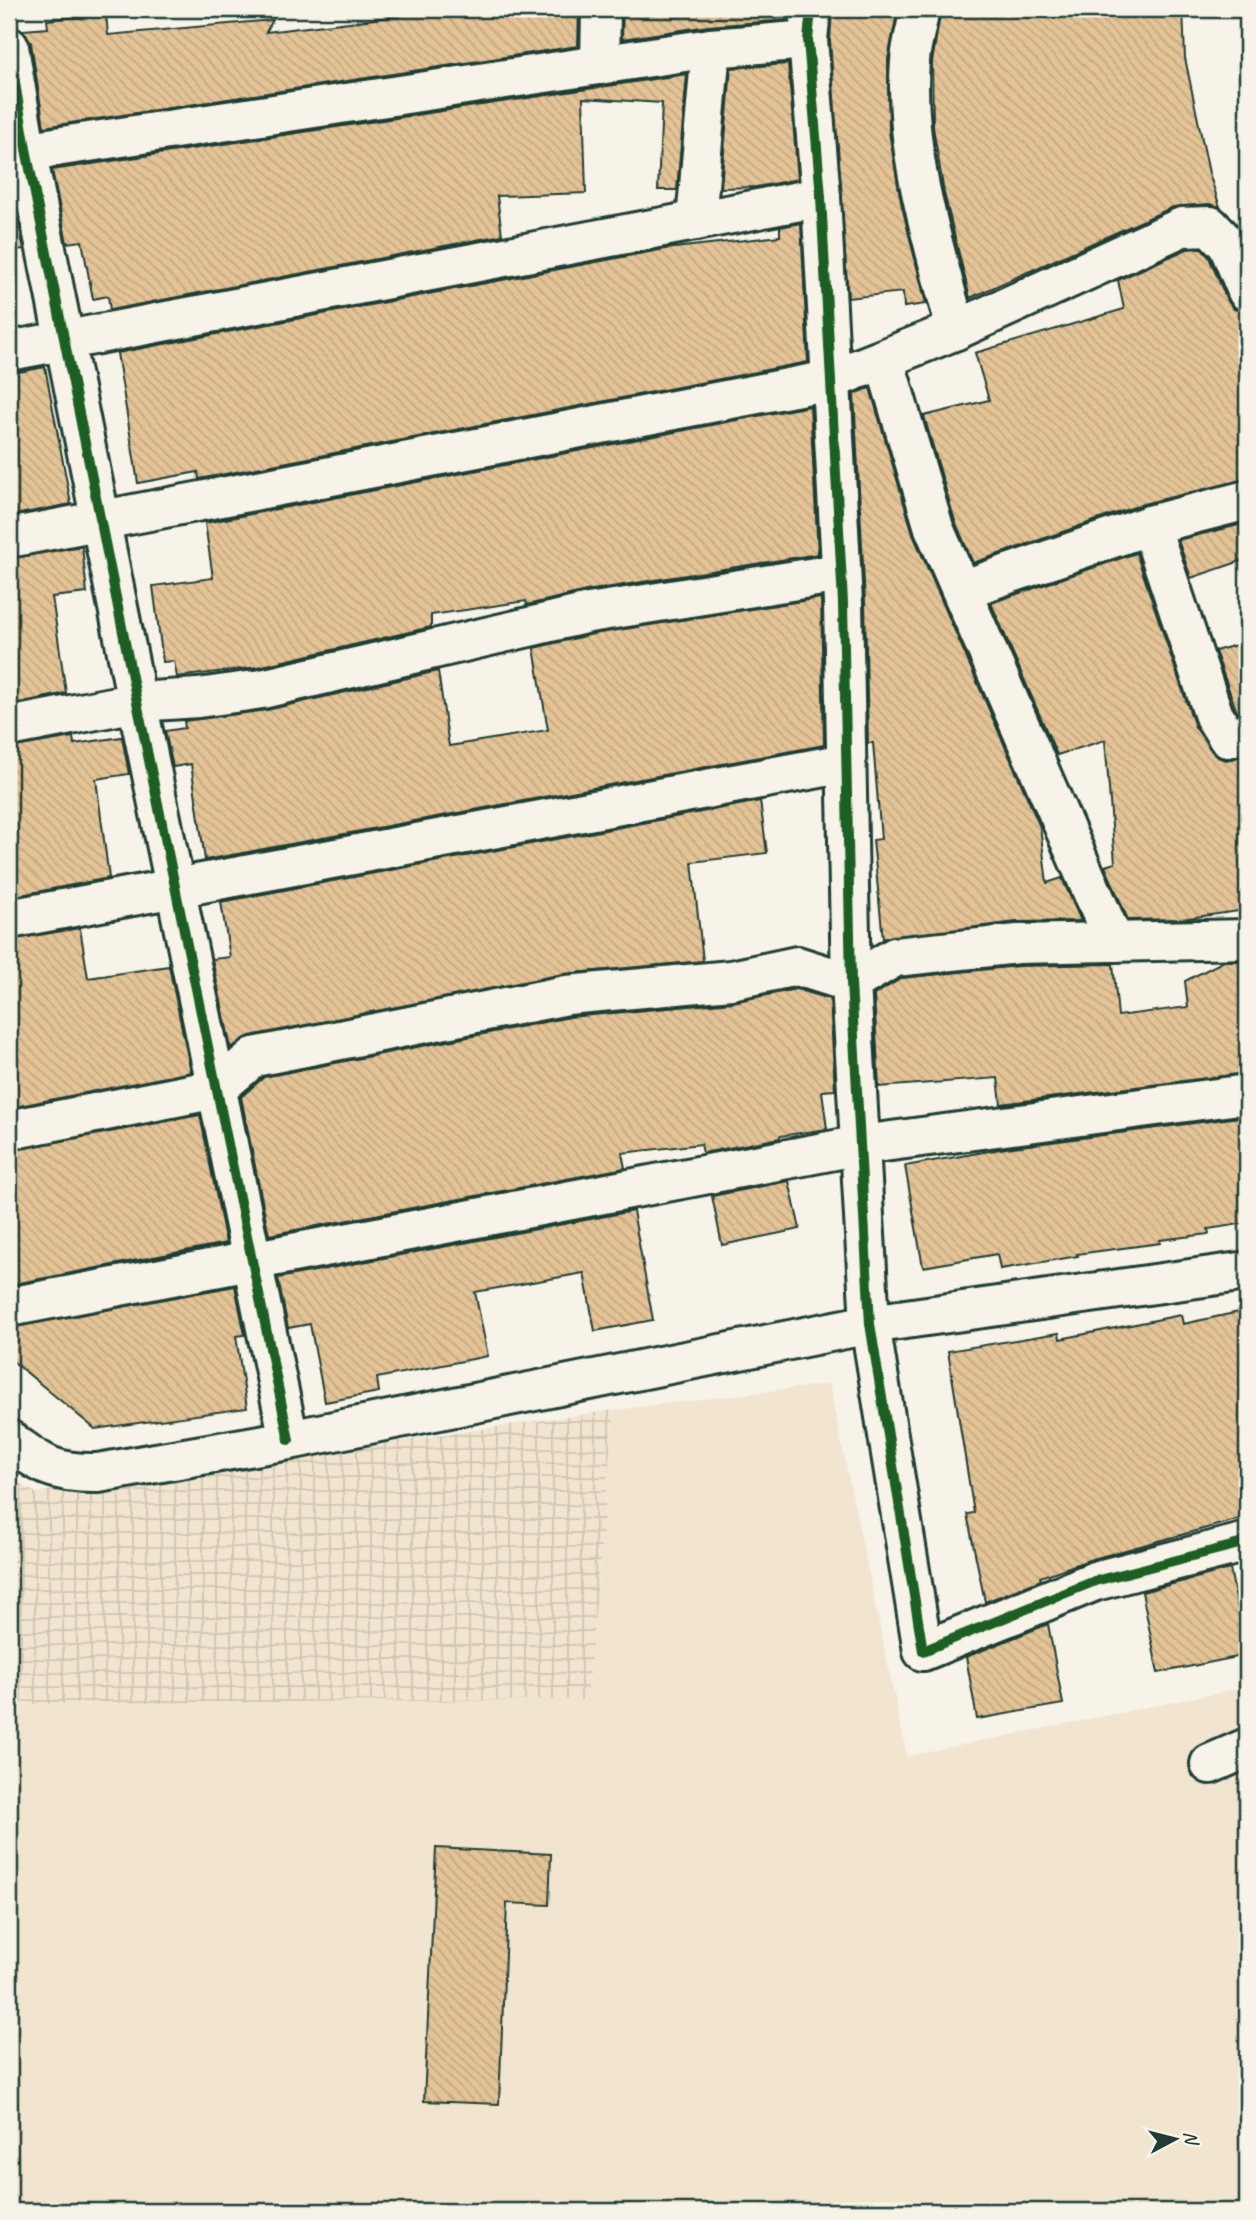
<svg xmlns="http://www.w3.org/2000/svg" width="1256" height="2220" viewBox="0 0 1256 2220" font-family="Caveat,sans-serif">
<style>
.built{fill:#f1e5cf}
.industrial{fill:url(#industrial-grid)}
.building{fill:url(#building-back-hatch);stroke:#1f3d34;stroke-width:2}
.lines{fill:none;stroke-linecap:round;stroke-linejoin:round}
.minor-casing{stroke:#1f3d34;stroke-width:44}
.minor{stroke:#f7f3e8;stroke-width:38}
.cycleway-casing{stroke:#f7f3e8;stroke-width:15}
.cycleway{stroke:#1b5e20;stroke-width:10}
</style>
<defs>
<pattern id="industrial-grid" width="8" height="8" patternUnits="userSpaceOnUse" patternTransform="scale(1.75)"><rect width="8" height="8" fill="#f1e5cf"/><path d="M0 4h8M4 0v8" fill="none" stroke="#cec5b2"/></pattern>
<pattern id="building-back-hatch" width="6" height="6" patternUnits="userSpaceOnUse" patternTransform="scale(1.75)"><rect width="6" height="6" fill="#e4c396"/><path d="M-1 5l2 2M0 0l6 6M5-1l2 2" fill="none" stroke="#c3a882"/></pattern>
</defs>
<rect width="100%" height="100%" fill="#f7f3e8"/>
<filter id="ink" filterUnits="userSpaceOnUse"><feTurbulence type="fractalNoise" baseFrequency=".0143" numOctaves="2"/><feDisplacementMap in="SourceGraphic" scale="14" xChannelSelector="R" yChannelSelector="G"/><feConvolveMatrix kernelMatrix="1 2 1 2 8 2 1 2 1" color-interpolation-filters="sRGB"/></filter>
<g filter="url(#ink)">
<polygon class="built" points="829,1384 907,1756 1247,1687 1247,2211 9,2211 9,1704 587,1700 614,1410"/>
<polygon class="industrial" points="614,1410 587,1700 9,1704 9,1477 36,1493"/>
<g class="building">
<polygon points="399,9 579,9 578,46 44,127 31,43 22,30 48,28 47,20 106,14 108,35 273,20 266,32 399,16"/>
<polygon points="623,9 789,9 788,20 708,26 622,39"/>
<polygon points="832,9 898,9 888,59 889,132 901,202 926,304 904,307 903,292 848,298 830,40"/>
<polygon points="941,9 1183,9 1185,58 1209,173 1220,207 1209,204 1173,207 970,298 944,193 933,127 932,62"/>
<polygon points="788,64 798,179 756,187 721,188 731,68"/>
<polygon points="687,74 677,190 658,190 662,103 583,98 586,193 497,196 502,235 110,310 108,296 93,299 82,241 67,243 52,170"/>
<polygon points="9,175 24,249 9,251"/>
<polygon points="801,223 808,362 199,479 198,472 138,483 117,353 665,249 780,236 780,227"/>
<polygon points="1201,248 1209,257 1227,300 1234,309 1247,312 1247,479 1143,504 973,563 955,521 924,416 989,400 975,353 1124,309 1118,280 1187,249"/>
<polygon points="45,367 71,504 9,516 9,374"/>
<polygon points="870,388 914,537 1040,827 1047,883 1062,878 1081,921 1016,922 883,939 873,840 881,839 873,743 868,743 865,602 854,394"/>
<polygon points="810,406 818,554 586,591 527,605 526,601 431,615 431,627 258,667 177,677 174,661 163,662 153,586 213,578 205,523"/>
<polygon points="1247,523 1247,559 1191,578 1178,540"/>
<polygon points="82,546 87,593 52,597 66,693 9,705 9,559"/>
<polygon points="1136,553 1195,727 1217,757 1226,760 1247,755 1247,910 1181,919 1128,920 1105,866 1115,863 1105,740 1057,755 991,603"/>
<polygon points="821,598 824,745 205,860 191,764 173,767 165,731 185,728 184,721 267,710 438,671 449,746 548,730 534,648 593,634"/>
<polygon points="1247,642 1247,711 1237,712 1215,651"/>
<polygon points="73,737 74,744 122,737 129,774 96,779 109,878 10,897 9,748"/>
<polygon points="760,801 767,853 692,862 703,961 563,974 250,1036 231,1048 212,959 230,957 221,902"/>
<polygon points="80,928 88,978 169,966 191,1072 9,1108 9,940"/>
<polygon points="1224,961 1247,961 1247,1073 1001,1104 998,1078 879,1087 874,995 902,978 1019,966 1113,964 1118,1016 1188,1007 1185,981"/>
<polygon points="796,989 830,999 835,1090 822,1091 827,1129 780,1136 780,1138 703,1153 701,1144 622,1153 625,1168 269,1235 241,1097 264,1077 570,1017 733,1002"/>
<polygon points="200,1115 226,1243 9,1285 9,1151"/>
<polygon points="1247,1116 1247,1223 1208,1229 1209,1234 1160,1240 1160,1243 1077,1254 1078,1256 1000,1269 997,1254 923,1267 905,1166 1006,1148"/>
<polygon points="789,1181 800,1229 722,1245 712,1196"/>
<polygon points="633,1211 653,1320 595,1331 584,1273 475,1292 488,1356 377,1378 379,1392 325,1402 310,1324 288,1328 278,1278"/>
<polygon points="235,1286 245,1335 236,1336 247,1408 95,1429 9,1358 9,1328"/>
<polygon points="1239,1312 1247,1351 1247,1517 1089,1560 1040,1577 1041,1580 985,1602 967,1514 974,1513 948,1351 1059,1333 1060,1339 1181,1315 1183,1324"/>
<polygon points="1230,1569 1247,1655 1158,1673 1142,1592"/>
<polygon points="1048,1624 1063,1704 977,1719 966,1657"/>
<polygon points="436,1848 551,1854 549,1905 507,1903 499,2104 424,2101"/>
</g>
<g class="lines">
<defs>
<g id="minor">
<polyline points="811,9 808,40 821,197 843,603 851,983 870,1324 923,1651 1095,1581 1247,1542"/>
<path d="M920,9C917,26 911,44 910,61C903,152 934,244 956,330"/>
<polyline points="9,47 26,149 137,702 289,1440"/>
<polyline points="600,65 601,9"/>
<polyline points="9,154 711,48 808,40"/>
<polyline points="696,221 711,48"/>
<polyline points="9,351 821,197"/>
<polyline points="884,359 934,528 1114,942"/>
<polyline points="1150,525 1214,716 1228,738 1247,732"/>
<polyline points="9,538 830,380 956,330 1182,227 1210,226 1228,245 1247,291"/>
<polyline points="962,590 1150,525 1247,500"/>
<polyline points="9,727 137,702 198,698 262,689 589,613 841,573"/>
<polyline points="9,919 846,763"/>
<polyline points="9,1130 216,1089 254,1057 567,995 731,980 797,966 851,983 895,957 1018,944 1247,939"/>
<polyline points="9,1307 861,1145 1247,1094"/>
<path d="M9,1440C42,1465 55,1474 98,1473L289,1440L870,1324L1247,1271"/>
<polyline points="1210,1764 1247,1748"/>
</g>
</defs>
<use href="#minor" class="minor-casing"/>
<use href="#minor" class="minor"/>
<defs>
<g id="cycleway">
<polyline points="811,9 808,40 821,197 843,603 851,983 870,1324 923,1651 1095,1581 1247,1542"/>
<polyline points="9,47 26,149 137,702 289,1440"/>
</g>
</defs>
<use href="#cycleway" class="cycleway-casing"/>
<use href="#cycleway" class="cycleway"/>
</g>
</g>
<rect width="1256" height="2220" fill="none" stroke="#f7f3e8" stroke-width="35"/>
<rect x="18" y="18" width="1221" height="2185" fill="none" stroke="#1f3d34" stroke-width="2.5" filter="url(#ink)"/>
<g transform="translate(1175 2139) rotate(83)" stroke="#f7f3e8" stroke-width="5" paint-order="stroke">
<path d="M0-5L12 26L0 18L-12 26Z" fill="#1f3d34"/>
<text y="-10" font-size="19" font-weight="bold" text-anchor="middle" fill="#1f3d34">N</text>
</g>
</svg>
